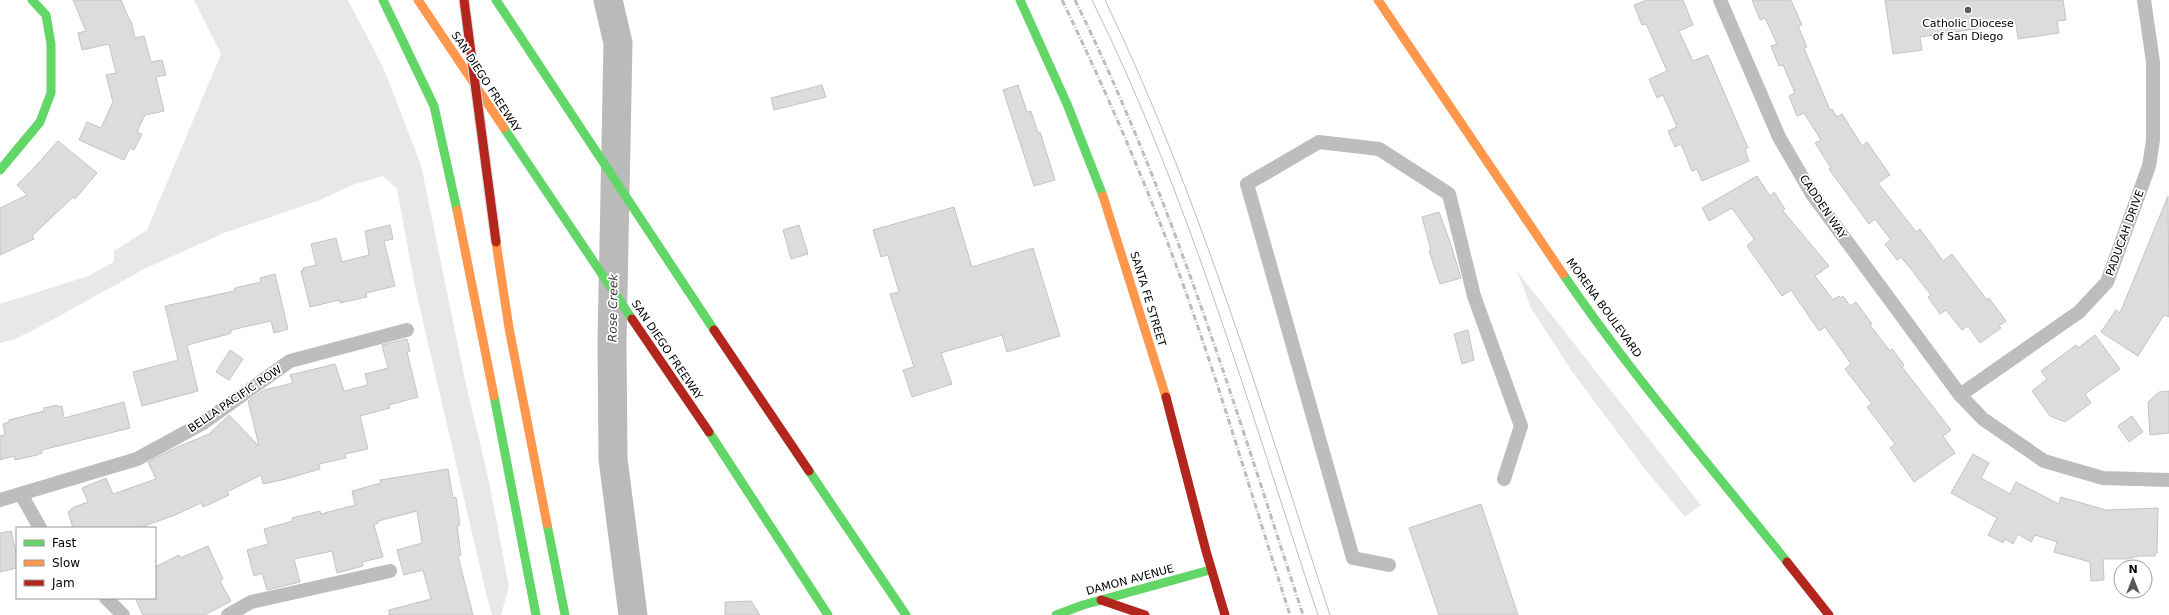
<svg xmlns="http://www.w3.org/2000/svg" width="2169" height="615" viewBox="0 0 2169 615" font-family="'DejaVu Sans',sans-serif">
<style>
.green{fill:#e8e8e8}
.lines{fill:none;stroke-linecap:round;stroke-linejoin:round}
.river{stroke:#bababa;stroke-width:29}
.building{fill:#dcdcdc;stroke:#c4c4c4}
.street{stroke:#bdbdbd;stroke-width:14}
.fast{stroke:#63d668;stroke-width:9}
.slow{stroke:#ff974d;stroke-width:9}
.jam{stroke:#b3261e;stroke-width:9}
.tram{stroke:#bdbdbd;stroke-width:1}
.rail{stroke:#bdbdbd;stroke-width:3;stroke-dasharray:6 2 1 2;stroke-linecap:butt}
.jam-bridge-casing{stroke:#dbdbdb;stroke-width:11;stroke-linecap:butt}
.jam-bridge{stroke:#b3261e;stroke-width:9}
.poi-dot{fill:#595959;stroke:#fff;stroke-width:1.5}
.labels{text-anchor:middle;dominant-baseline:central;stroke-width:3.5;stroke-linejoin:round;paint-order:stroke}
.poi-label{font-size:11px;fill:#000;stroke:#fff}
.street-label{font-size:11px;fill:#000;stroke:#fff}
.water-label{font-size:12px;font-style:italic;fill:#3e3e3e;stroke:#fff}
</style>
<rect width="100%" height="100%" fill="#fff"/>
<g class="green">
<polygon points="194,0 348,0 383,67 421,165 465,380 489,481 509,587 501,615 492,615 486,593 415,287 397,189 383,176 352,185 320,200 224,233 144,269 43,325 15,339 0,343 0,304 88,276 114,262 114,251 147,230 221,54"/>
<polygon points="1517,271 1701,505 1685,517 1644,468 1571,370 1531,308"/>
</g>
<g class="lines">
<polyline class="river" points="608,0 618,43 612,343 613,459 633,615"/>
</g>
<g class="building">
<polygon points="73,0 121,0 130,21 131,21 135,38 144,36 151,62 162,60 166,75 156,77 164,111 145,115 137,132 142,134 134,150 130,148 124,160 79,140 87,122 101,128 113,102 106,75 116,73 109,44 82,50 78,33 86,31"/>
<polygon points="1647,0 1683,0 1693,25 1679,31 1693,61 1708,55 1748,148 1745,149 1749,161 1702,181 1697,169 1692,171 1681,144 1675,147 1668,131 1677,127 1663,95 1657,98 1649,79 1667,71 1653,39 1646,24 1642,25 1634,5"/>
<polygon points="1752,0 1791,0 1802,25 1798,26 1807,47 1804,48 1830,110 1832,109 1837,117 1842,114 1862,146 1867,142 1890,175 1878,183 1916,232 1920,229 1943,261 1952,254 1987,300 1989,298 2006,321 1999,326 2001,328 1980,343 1968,326 1962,330 1946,310 1940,314 1928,297 1931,295 1914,273 1901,257 1897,260 1885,244 1891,240 1875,219 1869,224 1829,169 1831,168 1815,143 1821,140 1804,113 1797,116 1789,96 1795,93 1783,65 1779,66 1771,46 1777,44 1765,18 1760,20"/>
<polygon points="1885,0 2063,0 2066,20 2057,21 2059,33 2018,39 2016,23 1920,37 1922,50 1893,54"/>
<polygon points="822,85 826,97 774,110 771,98"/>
<polygon points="1018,85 1027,112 1031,111 1038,133 1040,132 1055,180 1034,186 1003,90"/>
<polygon points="58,141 97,173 75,199 73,197 32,236 34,239 0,255 0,208 27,195 17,185 33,169"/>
<polygon points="1757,176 1770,196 1774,192 1785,209 1783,211 1829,266 1815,276 1833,300 1839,296 1841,298 1843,296 1850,306 1856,302 1872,324 1870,325 1890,351 1892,349 1904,365 1902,367 1951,430 1943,436 1955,453 1914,482 1890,448 1895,444 1867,407 1872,404 1845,369 1851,364 1825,327 1819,331 1791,290 1782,296 1747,246 1754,239 1732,208 1709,221 1702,208"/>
<polygon points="2168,196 2169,317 2164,315 2138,356 2101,332 2116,310 2120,313"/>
<polygon points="954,207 972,267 1033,248 1060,336 1007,352 1002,335 941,353 952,384 912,397 903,370 914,367 890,294 899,292 888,255 881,257 873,230"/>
<polygon points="1439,212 1451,245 1461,278 1440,284 1429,251 1431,250 1422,217"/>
<polygon points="390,225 393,239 384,241 395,286 366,293 367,297 340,303 339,300 310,307 301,271 304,270 303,268 316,265 311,244 336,238 342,262 369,255 365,231"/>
<polygon points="799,225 808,254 791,259 783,230"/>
<polygon points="275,274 288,329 274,333 271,321 231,330 231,333 229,334 187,345 198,391 142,406 133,372 178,360 165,306 234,291 235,288 261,282 260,278"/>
<polygon points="1468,330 1474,360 1462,364 1454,334"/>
<polygon points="2095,335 2120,369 2085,394 2091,403 2065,422 2050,416 2032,391 2047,379 2041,371 2076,345 2078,348"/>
<polygon points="407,339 410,351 407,352 418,397 389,405 390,408 360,416 368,449 345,454 346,458 319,464 320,469 286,479 263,484 261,475 227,492 229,495 208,505 203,507 201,503 175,515 139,528 73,528 68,512 74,507 88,502 82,488 106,478 113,494 156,479 148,462 175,448 209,434 229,415 259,446 248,401 264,390 293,383 290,375 335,364 344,391 368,385 365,374 388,368 382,345"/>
<polygon points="230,350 243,359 229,380 216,372"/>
<polygon points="2169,391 2169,433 2150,435 2148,402 2159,392"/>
<polygon points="124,402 130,428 42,450 42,453 37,455 15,460 14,456 0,460 0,436 5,435 3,424 9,422 9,420 44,411 44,408 57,405 58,407 62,406 64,418"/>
<polygon points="2132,416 2143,432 2129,442 2118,426"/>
<polygon points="1973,454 1989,463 1981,478 2010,494 2016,482 2059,504 2061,497 2106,510 2158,508 2157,553 2155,553 2155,556 2139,556 2127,559 2103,559 2104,580 2091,581 2090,562 2054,552 2057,542 2035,535 2031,542 2018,534 2013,544 2005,539 2003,543 1988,535 1997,518 1951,493"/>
<polygon points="448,469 453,498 456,497 460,525 457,526 461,555 458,556 473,615 389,615 389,610 431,599 423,570 404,575 397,550 422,543 417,511 378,521 378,523 374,525 383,557 362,562 363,566 337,573 332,551 294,559 300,582 267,590 262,573 254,576 247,550 268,544 264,529 293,521 292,518 320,511 321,514 355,505 352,491 381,483 380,480"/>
<polygon points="1481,504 1518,615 1439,615 1409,528"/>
<polygon points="11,531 17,556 17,568 0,572 0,533"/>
<polygon points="208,546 223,579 220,581 231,601 205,615 143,615 135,598 155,598 155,567 179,555 180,558"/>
<polygon points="751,601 760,615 725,615 725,602"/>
</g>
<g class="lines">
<g class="street">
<polyline points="1720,0 1779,137 1812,194 1960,395 1983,419 2044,461 2103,478 2169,480"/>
<polyline points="1960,395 2079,312 2107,282 2149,166 2153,140 2153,62 2144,0"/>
<polyline points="21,494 40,528"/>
<polyline points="0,500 137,459 203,423 290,361 407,330"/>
<polyline points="1389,565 1353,558 1247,184 1319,142 1379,149 1449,194 1474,296 1521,426 1504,479"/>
<polyline points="106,598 123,615"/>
<polyline points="228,615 251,602 390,571"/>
</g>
<g class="fast">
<polyline points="383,0 434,106 457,210"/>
<polyline points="496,0 714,330"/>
<polyline points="1020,0 1067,104 1103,196"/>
<polyline points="504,128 632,319"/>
<polyline points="0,170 40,122 51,93 51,44 46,15 32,0"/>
<path d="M1563,274C1631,374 1711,467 1787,562"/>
<polyline points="494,396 536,615"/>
<polyline points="709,432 828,615"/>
<polyline points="809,471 906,615"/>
<polyline points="547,524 565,615"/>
<polyline points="1056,615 1083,605 1210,570"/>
</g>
<g class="slow">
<polyline points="418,0 504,128"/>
<polyline points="1378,0 1563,274"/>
<polyline points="1103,196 1166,397"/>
<polyline points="457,210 494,396"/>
<polyline points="496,242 509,328 547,524"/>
</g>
<g class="jam">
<polyline points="632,319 709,432"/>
<polyline points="714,330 809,471"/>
<polyline points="1166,397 1206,551 1225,615"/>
<polyline points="1787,562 1829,615"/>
<polyline points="1101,600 1145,615"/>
</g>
<g class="tram">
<path d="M1092,0C1189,196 1249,408 1318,615"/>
<path d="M1105,0C1200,197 1262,407 1330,615"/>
</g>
<g class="rail">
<path d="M1062,0C1099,76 1133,154 1164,233C1212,358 1249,488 1290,615"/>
<path d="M1075,0C1172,197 1235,407 1303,615"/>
</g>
<defs>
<polyline id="jam-bridge" points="464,0 496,242"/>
</defs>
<use href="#jam-bridge" class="jam-bridge-casing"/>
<use href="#jam-bridge" class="jam-bridge"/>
</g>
<circle class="poi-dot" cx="1968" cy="10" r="4"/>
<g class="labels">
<g class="poi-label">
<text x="1968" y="23">Catholic Diocese<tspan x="1968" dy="13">of San Diego</tspan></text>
</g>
<g class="street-label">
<text transform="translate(486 82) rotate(57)">SAN DIEGO FREEWAY</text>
<text transform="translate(1823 207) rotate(56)">CADDEN WAY</text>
<text transform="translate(2125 233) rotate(-70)">PADUCAH DRIVE</text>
<text transform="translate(1148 299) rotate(73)">SANTA FE STREET</text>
<text transform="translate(1604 308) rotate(54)">MORENA BOULEVARD</text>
<text transform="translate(667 350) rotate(56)">SAN DIEGO FREEWAY</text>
<text transform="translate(235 399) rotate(-34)">BELLA PACIFIC ROW</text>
<text transform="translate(1130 580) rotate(-15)">DAMON AVENUE</text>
</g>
<g class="water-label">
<text transform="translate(613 308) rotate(-89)">Rose Creek</text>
</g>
</g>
<rect x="16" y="527" width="140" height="72" fill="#ffffff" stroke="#999999"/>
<rect x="24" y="540" width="20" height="6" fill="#63d668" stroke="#999999"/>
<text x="52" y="547" font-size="12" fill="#000000">Fast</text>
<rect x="24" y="560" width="20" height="6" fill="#ff974d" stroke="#999999"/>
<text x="52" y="567" font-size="12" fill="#000000">Slow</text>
<rect x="24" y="580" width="20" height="6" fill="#b3261e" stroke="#999999"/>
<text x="52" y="587" font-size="12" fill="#000000">Jam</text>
<g transform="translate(2133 579)"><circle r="19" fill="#ffffff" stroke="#999999"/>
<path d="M0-3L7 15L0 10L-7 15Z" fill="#595959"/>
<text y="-6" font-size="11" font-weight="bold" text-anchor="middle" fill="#000000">N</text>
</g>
</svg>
